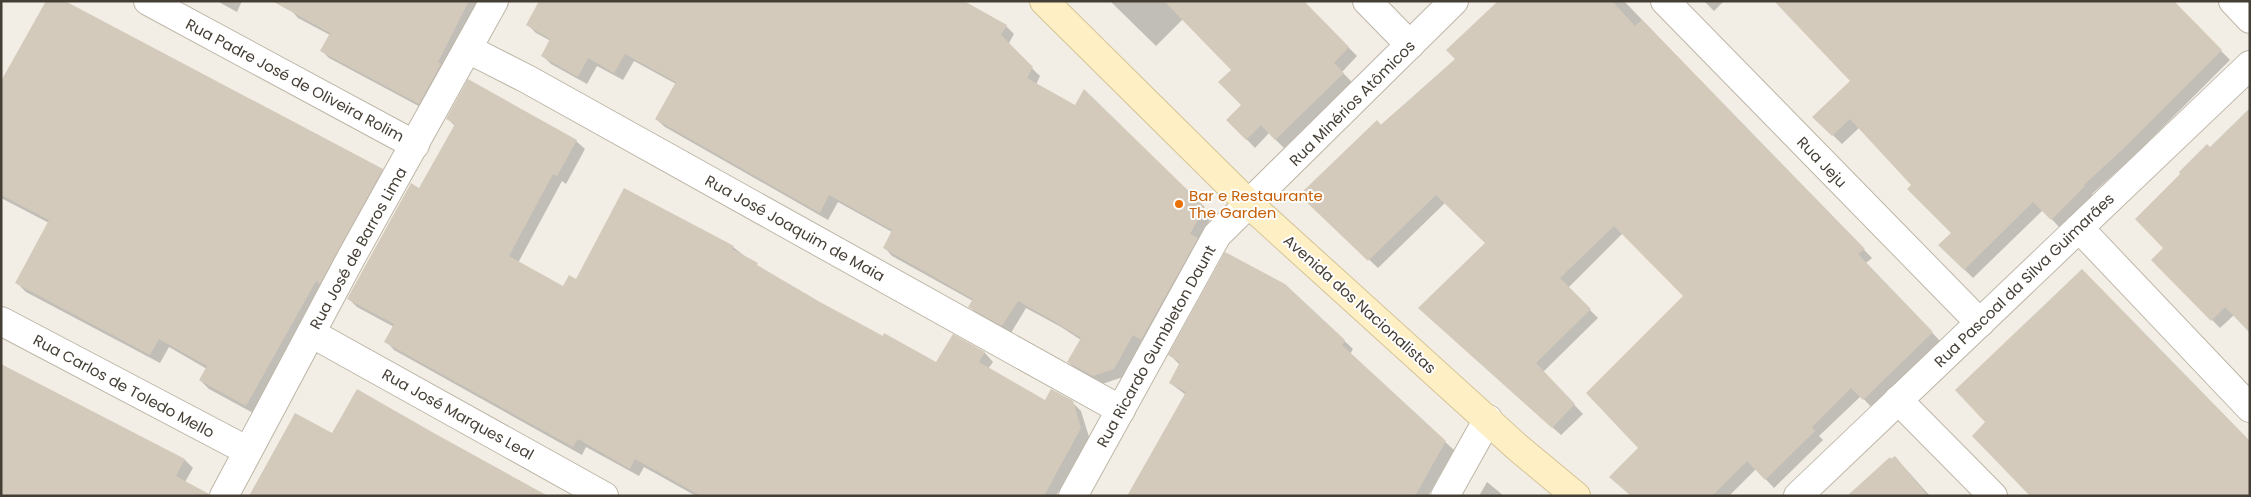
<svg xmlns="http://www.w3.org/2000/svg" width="2251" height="497" viewBox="0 0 2251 497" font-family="Poppins,sans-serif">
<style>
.shadow{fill:#0003}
.building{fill:#d4cabb}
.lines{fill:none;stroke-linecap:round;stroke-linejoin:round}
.minor-casing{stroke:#beb6a8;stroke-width:30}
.secondary-casing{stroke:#d5c397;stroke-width:30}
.minor{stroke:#fff;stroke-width:28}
.secondary{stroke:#feefc4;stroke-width:28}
.food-dot{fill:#e8710a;stroke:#fff;stroke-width:2}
.labels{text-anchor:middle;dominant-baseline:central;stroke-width:4;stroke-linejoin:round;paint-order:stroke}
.street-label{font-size:15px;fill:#453e35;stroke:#fff}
.food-label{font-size:15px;fill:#c56008;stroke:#fff;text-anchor:start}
</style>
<rect width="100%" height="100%" fill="#f2eee5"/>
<g class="shadow">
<polygon points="217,1 242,1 237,12"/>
<polygon points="296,1 482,1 426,110 329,58 322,51 330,35 298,18 291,10"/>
<polygon points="1110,1 1303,1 1357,56 1342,72 1352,82 1284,148 1269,133 1255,148 1228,120 1243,105 1233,70 1183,19 1156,46"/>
<polygon points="1499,1 1624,1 1872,258 1866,263 1941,342 1872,408 1861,396 1819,436 1823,440 1774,488 1756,469 1729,496 1631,496 1640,448 1685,296 1623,233 1568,288 1598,318 1543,372 1583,414 1561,435 1429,316 1486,243 1445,203 1378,268 1301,195 1456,59"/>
<polygon points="1704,1 1724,1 1714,11"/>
<polygon points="2172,1 2230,60 2136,154 2092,194 2093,196 2060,228 2043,210 1973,278 1940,245 1953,233 1913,185 1860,127 1842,144 1814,117"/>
<polygon points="528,25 1006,26 1014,34 1008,45 1040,76 1036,85 1075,107 1084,91 1212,216 1198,241 1150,347 1142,343 1123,377 1102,384 1077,370 1068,362 1081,340 1061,327 1026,308 1011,333 978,315 970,307 973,301 892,256 884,247 892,232 838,202 828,220 665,127 656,119 676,84 634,61 623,80 597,66 587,84 551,64 543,56 551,41 536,33"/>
<polygon points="1,83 382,170 391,179 255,414 209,389 200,380 207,369 169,347 160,363 26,292 17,283 49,223 1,198"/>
<polygon points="448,119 576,141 585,149 566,184 562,181 518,263 563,288 576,281 733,247 764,271 819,304 937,364 953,336 985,353 993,362 988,369 1045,402 1072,402 1081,411 1089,437 1056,496 696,496 644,467 639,476 586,447 582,455 394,350 386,341 394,327 357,307 348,298 420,189 455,126"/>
<polygon points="2165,248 2234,315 2220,328 2153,260"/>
<polygon points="1334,331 1353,349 1350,354 1454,450 1428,496 1134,496 1186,395 1170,383 1180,365 1170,355"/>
<polygon points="1895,457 1930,496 1848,496 1891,461"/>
<polygon points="185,460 193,468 185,482 209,496 1,496"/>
<polygon points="1487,482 1504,496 1479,496"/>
</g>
<g class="building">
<polygon points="46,1 65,1 383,169 320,284 316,281 246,406 199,380 207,366 159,339 150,355 15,283 49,220 1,195 1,81"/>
<polygon points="272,1 469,1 438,62 441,64 419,104 320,51 330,33"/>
<polygon points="539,1 964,1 1007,25 1001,35 1033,67 1027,78 1075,105 1084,89 1205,207 1190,234 1198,238 1141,340 1133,335 1114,369 1093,376 1067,362 1081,338 1052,320 1018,301 1002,326 968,307 973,299 883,248 892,230 829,195 820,213 655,119 676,82 625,54 614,73 588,58 578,77 541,56 550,39 526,25"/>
<polygon points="1164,1 1304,1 1349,47 1334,63 1344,73 1275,140 1261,125 1246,140 1226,120 1241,105 1218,82 1231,70"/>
<polygon points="1498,1 1612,1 1635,26 1642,20 1865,249 1858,254 1933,332 1863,400 1851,388 1812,427 1815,431 1765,480 1747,461 1712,496 1631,496 1609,477 1638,448 1586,393 1683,296 1614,226 1560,278 1591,309 1536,363 1575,404 1552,428 1418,308 1485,243 1436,195 1368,261 1299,195 1377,120 1381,125 1455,59 1446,50"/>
<polygon points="1774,1 2174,1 2222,50 2127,145 2084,185 2085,186 2051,220 2033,202 1964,270 1938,245 1951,233 1907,189 1911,185 1850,119 1832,136 1812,117 1850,81"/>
<polygon points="468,79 577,140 557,176 553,174 509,256 563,286 569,275 576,279 624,188 734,246 732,249 758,263 757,265 820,302 883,336 884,333 936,362 953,334 985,352 979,362 1045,400 1051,389 1073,401 1081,428 1044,496 701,496 635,459 630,469 578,439 573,447 384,342 394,324 347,299 411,183 419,188 455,124 446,119"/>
<polygon points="2250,108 2250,333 2225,307 2211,321 2151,260 2163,248 2135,219 2180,174 2179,172 2207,144 2210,147"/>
<polygon points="1225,252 1285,284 1345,340 1342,345 1446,441 1415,496 1127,496 1186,392 1169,383 1180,362 1168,355"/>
<polygon points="2082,269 2250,441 2250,496 2030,496 1972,436 1985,422 1955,390"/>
<polygon points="1,364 185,459 176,476 209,494 208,496 1,496"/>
<polygon points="357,389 432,432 548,496 249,496 295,413 332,433"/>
<polygon points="1895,456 1928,496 1847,496 1890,457 1891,459"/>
</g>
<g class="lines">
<defs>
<g id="minor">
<polyline points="148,1 415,145"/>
<polyline points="1367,1 1410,45"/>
<polyline points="1665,1 1980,323"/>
<polyline points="2233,1 2250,19"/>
<polyline points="468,49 527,79 1121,410"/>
<polyline points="2079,228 2250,408"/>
<polyline points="1,321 248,451"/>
<polyline points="311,333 604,496"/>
<polyline points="1898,400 1993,496"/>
<polyline points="224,496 352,256 494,1"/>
<polyline points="1073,496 1217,235 1454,1"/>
<polyline points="1445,496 1488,419"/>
<polyline points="1798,496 2250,65"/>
</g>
<polyline id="secondary" points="1044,1 1249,204 1517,447 1576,496"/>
</defs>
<use href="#minor" class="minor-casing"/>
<use href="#secondary" class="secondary-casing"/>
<use href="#minor" class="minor"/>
<use href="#secondary" class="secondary"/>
</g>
<circle class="food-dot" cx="1179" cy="204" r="5"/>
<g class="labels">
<g class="street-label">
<text transform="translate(295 80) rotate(28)">Rua Padre José de Oliveira Rolim</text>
<text transform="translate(1352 103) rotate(-45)">Rua Minérios Atômicos</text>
<text transform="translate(1822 162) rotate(46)">Rua Jeju</text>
<text transform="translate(795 228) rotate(29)">Rua José Joaquim de Maia</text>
<text transform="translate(358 248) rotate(-61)">Rua José de Barros Lima</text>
<text transform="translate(2024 280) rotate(-44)">Rua Pascoal da Silva Guimarães</text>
<text transform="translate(1360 304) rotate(42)">Avenida dos Nacionalistas</text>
<text transform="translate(1156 346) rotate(-61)">Rua Ricardo Gumbleton Daunt</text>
<text transform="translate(124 386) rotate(28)">Rua Carlos de Toledo Mello</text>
<text transform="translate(458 414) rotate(29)">Rua José Marques Leal</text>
</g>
<g class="food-label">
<text x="1189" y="195">Bar e Restaurante<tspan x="1189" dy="17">The Garden</tspan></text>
</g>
</g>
<rect width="2251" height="497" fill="none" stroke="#453e35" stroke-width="5"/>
</svg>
